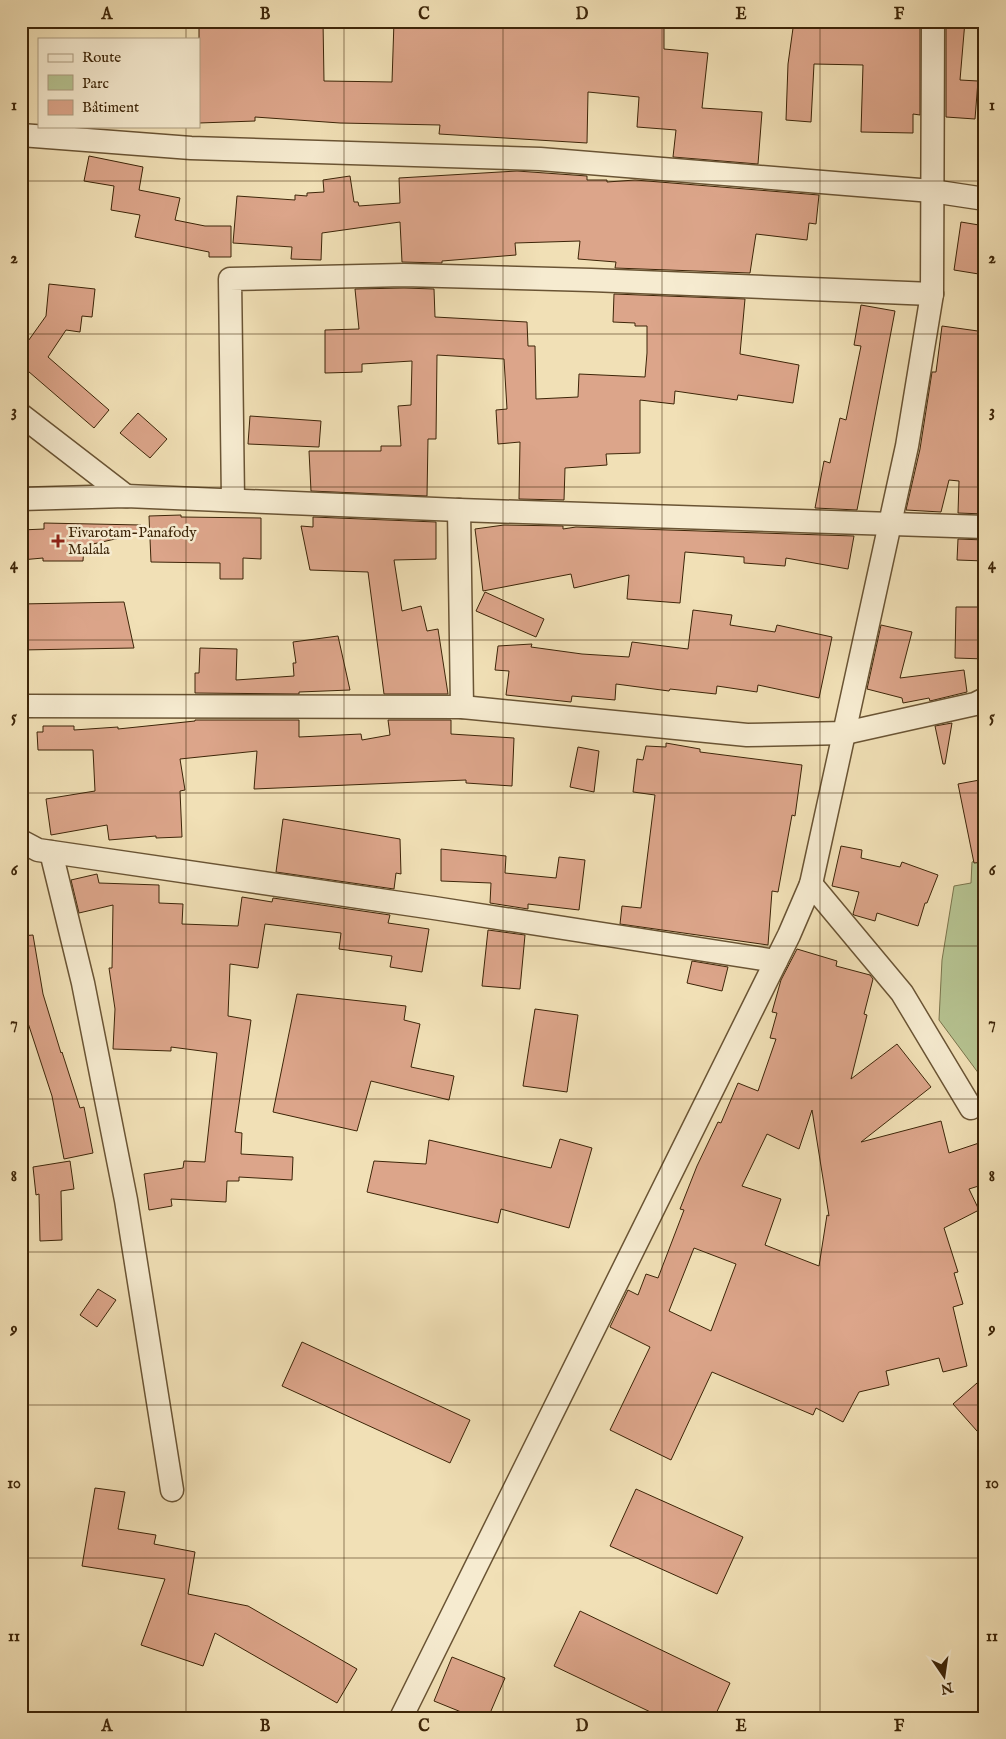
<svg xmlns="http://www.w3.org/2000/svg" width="1006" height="1739" viewBox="0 0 1006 1739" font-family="'IM FELL English',serif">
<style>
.green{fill:#b6c391;stroke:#7a744c}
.building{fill:#dca58a;stroke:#3d2508;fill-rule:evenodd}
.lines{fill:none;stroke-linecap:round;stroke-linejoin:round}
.street-casing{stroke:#6a5434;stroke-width:25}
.street{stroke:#f6ebd0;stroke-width:22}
.grid{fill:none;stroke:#3d2508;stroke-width:1;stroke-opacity:0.55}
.poi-dot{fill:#8f2418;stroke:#f6ebd0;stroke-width:2}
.labels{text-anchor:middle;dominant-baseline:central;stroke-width:5;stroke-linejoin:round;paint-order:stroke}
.poi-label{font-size:15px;fill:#3d2508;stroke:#f6ebd0;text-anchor:start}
.neatline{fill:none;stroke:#3d2508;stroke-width:2}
.grid-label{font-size:16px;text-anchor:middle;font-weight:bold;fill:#3d2508}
</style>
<rect width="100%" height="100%" fill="#f1e0b6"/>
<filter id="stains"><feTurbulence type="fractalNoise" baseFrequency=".004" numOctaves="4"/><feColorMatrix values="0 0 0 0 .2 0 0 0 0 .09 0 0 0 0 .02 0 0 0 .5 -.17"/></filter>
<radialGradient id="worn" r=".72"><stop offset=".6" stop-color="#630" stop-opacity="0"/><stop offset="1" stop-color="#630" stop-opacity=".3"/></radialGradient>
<polygon class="green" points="985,857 985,1082 939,1020 942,960 954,886 971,883 972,862"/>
<g class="building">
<polygon points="199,21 323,21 324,81 392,82 394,21 664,21 664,49 708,53 702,108 762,112 758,164 673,157 676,130 637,127 639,97 588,92 587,143 439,134 440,125 340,123 255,117 255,121 199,123"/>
<polygon points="794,21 920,21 920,115 913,114 913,133 861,132 863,65 814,64 811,122 786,120 788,64"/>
<polygon points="946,21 965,21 960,80 978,81 975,119 946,117"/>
<polygon points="89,156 143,167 139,190 180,198 175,220 205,226 231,226 231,257 209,257 209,252 135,237 140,215 111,210 114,186 84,181"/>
<polygon points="517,171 587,176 587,180 607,180 607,182 635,180 819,195 816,224 809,223 807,240 756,234 750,273 615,268 616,262 578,259 580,241 515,243 516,255 442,261 442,263 402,262 400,222 322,233 321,260 291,259 292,247 233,243 237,196 295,200 295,195 307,196 307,193 324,192 323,180 350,176 354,202 358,202 359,206 400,203 399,178"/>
<polygon points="961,222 985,226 985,275 954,270"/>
<polygon points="49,284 95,289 92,317 82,316 80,332 66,330 48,357 109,410 94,428 21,365 21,351 46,316"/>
<polygon points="404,288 434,289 435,317 527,322 528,346 535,346 536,399 578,397 579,374 645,377 647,353 647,326 635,326 635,323 613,322 614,294 745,299 740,354 799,365 793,403 738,395 737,400 675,391 674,404 640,400 640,453 606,454 607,465 565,468 564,500 519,499 520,442 498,444 496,410 507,409 504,359 437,355 436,439 428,439 427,496 311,491 309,451 381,451 381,446 401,446 398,406 411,405 412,361 362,364 362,372 325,373 325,330 359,329 355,289"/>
<polygon points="861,305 895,311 857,510 815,508 824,461 830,463 840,418 846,420 861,346 854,345"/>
<polygon points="942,326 985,332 985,514 958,513 959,481 949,480 941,512 906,510 920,449 932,372 936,372"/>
<polygon points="138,413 167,439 150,458 120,433"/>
<polygon points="250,416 321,421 319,447 248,444"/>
<polygon points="181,515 181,517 261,518 261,559 243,558 243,579 220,579 220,563 151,562 149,516"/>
<polygon points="313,517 436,522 436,559 394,560 402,611 421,606 427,631 438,629 448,694 384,694 368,572 310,570 301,526 313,527"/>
<polygon points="44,523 141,525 142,533 84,546 83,561 43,561 43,558 21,560 21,530 44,529"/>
<polygon points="504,525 563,526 563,529 576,527 854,536 848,569 786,558 785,566 744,563 744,557 685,552 680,603 627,599 629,575 574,588 571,574 483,591 475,529"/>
<polygon points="958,539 985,540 985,561 957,560"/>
<polygon points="485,592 544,619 536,637 476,611"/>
<polygon points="124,602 134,648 21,650 21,604"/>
<polygon points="956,607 985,607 985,659 955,658"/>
<polygon points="693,610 732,615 730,625 775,632 777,625 832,637 819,698 758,685 757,692 717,686 716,694 670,689 669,691 616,684 615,700 572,696 571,702 506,695 509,671 495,670 498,646 532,644 531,647 582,654 629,657 632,642 688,649"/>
<polygon points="881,625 912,632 900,678 964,670 967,692 930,701 929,698 903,703 902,698 867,689"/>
<polygon points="338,636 350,690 299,692 299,694 195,693 195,673 199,673 200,648 237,649 236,680 294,676 293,663 296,663 293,642"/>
<polygon points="195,720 299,720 299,737 361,734 362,740 390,735 388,720 451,720 451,734 514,738 512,786 466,783 466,780 254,789 257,751 180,759 185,790 180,791 182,837 156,838 156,836 109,840 107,825 51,835 46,799 95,791 93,750 38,750 37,732 43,732 43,726 74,726 74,730 118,727 118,729 195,721"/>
<polygon points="952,723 945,764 943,764 935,726"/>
<polygon points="666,743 700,749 700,752 802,765 795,816 792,815 778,892 772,891 768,945 620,924 622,906 641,908 655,795 633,792 637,759 643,760 646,746 666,747"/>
<polygon points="578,747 599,751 594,792 570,787"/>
<polygon points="985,779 985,862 974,863 958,784"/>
<polygon points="283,819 400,839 401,874 396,873 394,889 276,872"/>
<polygon points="841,846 862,850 861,858 900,867 902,862 938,875 927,903 925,903 918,926 877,913 875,921 854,915 853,914 859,892 832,886"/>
<polygon points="441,849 506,856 505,873 556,878 559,857 585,860 579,910 528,904 528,909 490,903 491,883 441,881"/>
<polygon points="97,874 99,883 159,885 159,903 183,904 182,924 238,926 242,897 272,902 273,898 390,915 388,923 429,929 422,972 390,967 392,956 339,949 341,933 265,924 258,968 230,964 228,1016 251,1020 235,1132 242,1133 241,1154 293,1157 292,1180 239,1177 239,1181 227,1181 226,1202 171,1199 172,1206 149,1210 144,1174 183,1168 184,1161 205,1162 217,1053 171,1047 171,1051 113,1049 115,1009 109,968 112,968 113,905 79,913 71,880"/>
<polygon points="488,930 525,935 520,989 482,986"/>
<polygon points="33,935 43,994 61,1053 62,1052 80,1108 84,1107 93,1153 64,1159 52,1096 28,1023 26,1024 21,1006 21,936"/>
<path d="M797,949L837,961L836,966L870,975L873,979L864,1014L867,1015L851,1079L897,1044L931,1087L861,1142L941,1121L949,1153L985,1141V1184L969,1189L979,1210L944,1228L958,1272L954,1273L963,1304L953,1307L967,1366L943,1372L939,1358L886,1371L889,1385L859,1392L843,1422L816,1408L813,1415L712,1372L671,1460L610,1430L650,1347L610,1327L628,1290L638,1295L646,1274L658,1278L684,1210L680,1209L697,1166L718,1122L721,1123L738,1083L758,1091L776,1039L770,1038L777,1013L772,1012L781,980ZM812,1110L829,1216L827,1215L819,1266L765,1245L781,1199L742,1186L767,1134L799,1149ZM694,1248L736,1264L711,1331L669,1311Z"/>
<polygon points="692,961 728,967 722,991 687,983"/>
<polygon points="297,994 406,1006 404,1020 420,1024 411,1067 454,1076 449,1100 371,1081 357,1131 273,1112"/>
<polygon points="535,1009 578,1015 567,1092 523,1086"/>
<polygon points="560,1139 592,1148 569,1228 501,1209 498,1223 367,1192 374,1161 426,1164 429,1140 551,1168"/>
<polygon points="70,1161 74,1189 61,1191 62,1240 40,1241 39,1194 36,1195 33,1167"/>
<polygon points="98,1289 116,1300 97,1327 80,1315"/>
<polygon points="302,1342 470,1420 450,1463 282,1386"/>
<polygon points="985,1376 985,1440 953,1404"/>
<polygon points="95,1488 125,1492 118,1529 156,1535 154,1544 195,1552 188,1594 248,1606 357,1669 337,1703 215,1633 203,1666 141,1645 165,1579 82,1566"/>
<polygon points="636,1489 743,1537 717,1594 610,1546"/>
<polygon points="580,1611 730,1683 714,1718 663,1718 554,1666"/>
<polygon points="452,1657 505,1678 488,1718 476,1718 434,1701"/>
</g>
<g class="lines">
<defs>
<g id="street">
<polyline points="21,135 191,148 540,159 932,191 985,199"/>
<polyline points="21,415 126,496"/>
<polyline points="21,499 126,496 459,510 985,527"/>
<polyline points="233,500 230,279 404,275 591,280 932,294"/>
<polyline points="459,510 462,707"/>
<polyline points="21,706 462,707 747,735 845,733 975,704 985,699"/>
<polyline points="21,841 38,850 434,908 776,961"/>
<polyline points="51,852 83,983 126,1200 172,1490"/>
<polyline points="811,884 902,993 971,1108"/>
<polyline points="401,1718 789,935 811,884 907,446 932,294 933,21"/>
</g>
</defs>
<use href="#street" class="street-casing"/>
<use href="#street" class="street"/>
</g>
<path class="grid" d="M186,21V39M344,21V1718M503,21V1718M662,21V1718M820,21V1718M186,126V1718M21,181H985M21,334H985M21,487H985M21,640H985M21,793H985M21,946H985M21,1099H985M21,1252H985M21,1405H985M21,1558H985"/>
<path class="poi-dot" d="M55.5 533.5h5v5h5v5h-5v5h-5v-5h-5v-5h5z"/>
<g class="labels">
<g class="poi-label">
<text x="68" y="532">Fivarotam-Panafody<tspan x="68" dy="17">Malala</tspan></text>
</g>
</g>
<rect width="1006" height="1739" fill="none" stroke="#f1e0b6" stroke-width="55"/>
<rect x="38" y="38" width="162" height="90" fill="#f6ebd0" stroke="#ac9c80"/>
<rect x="48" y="54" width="25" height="8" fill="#f6ebd0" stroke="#ac9c80"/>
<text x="82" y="62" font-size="15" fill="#3d2508">Route</text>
<rect x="48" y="75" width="25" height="15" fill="#b6c391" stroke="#ac9c80"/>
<text x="82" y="88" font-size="15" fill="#3d2508">Parc</text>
<rect x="48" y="100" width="25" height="15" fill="#dca58a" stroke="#ac9c80"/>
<text x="82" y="112" font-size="15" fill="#3d2508">Bâtiment</text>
<g transform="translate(944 1676) rotate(167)" stroke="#f6ebd0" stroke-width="4" paint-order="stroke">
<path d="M0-4L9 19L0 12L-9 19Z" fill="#3d2508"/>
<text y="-8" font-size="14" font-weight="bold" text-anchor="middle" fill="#3d2508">N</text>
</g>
<rect x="28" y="28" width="950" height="1684" class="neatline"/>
<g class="grid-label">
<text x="107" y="19">A</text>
<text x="265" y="19">B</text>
<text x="424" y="19">C</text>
<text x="582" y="19">D</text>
<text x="741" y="19">E</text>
<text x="899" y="19">F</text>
<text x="14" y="110">1</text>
<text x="992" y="110">1</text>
<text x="14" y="263">2</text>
<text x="992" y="263">2</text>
<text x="14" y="416">3</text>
<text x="992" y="416">3</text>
<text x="14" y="569">4</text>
<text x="992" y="569">4</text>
<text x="14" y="722">5</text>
<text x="992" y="722">5</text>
<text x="14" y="875">6</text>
<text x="992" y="875">6</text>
<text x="14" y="1028">7</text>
<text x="992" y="1028">7</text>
<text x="14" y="1181">8</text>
<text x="992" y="1181">8</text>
<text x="14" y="1334">9</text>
<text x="992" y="1334">9</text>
<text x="14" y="1488">10</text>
<text x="992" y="1488">10</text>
<text x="14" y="1641">11</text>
<text x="992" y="1641">11</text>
<text x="107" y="1731">A</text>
<text x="265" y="1731">B</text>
<text x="424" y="1731">C</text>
<text x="582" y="1731">D</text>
<text x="741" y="1731">E</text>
<text x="899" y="1731">F</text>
</g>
<rect width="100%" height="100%" filter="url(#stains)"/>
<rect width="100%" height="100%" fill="url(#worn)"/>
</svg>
